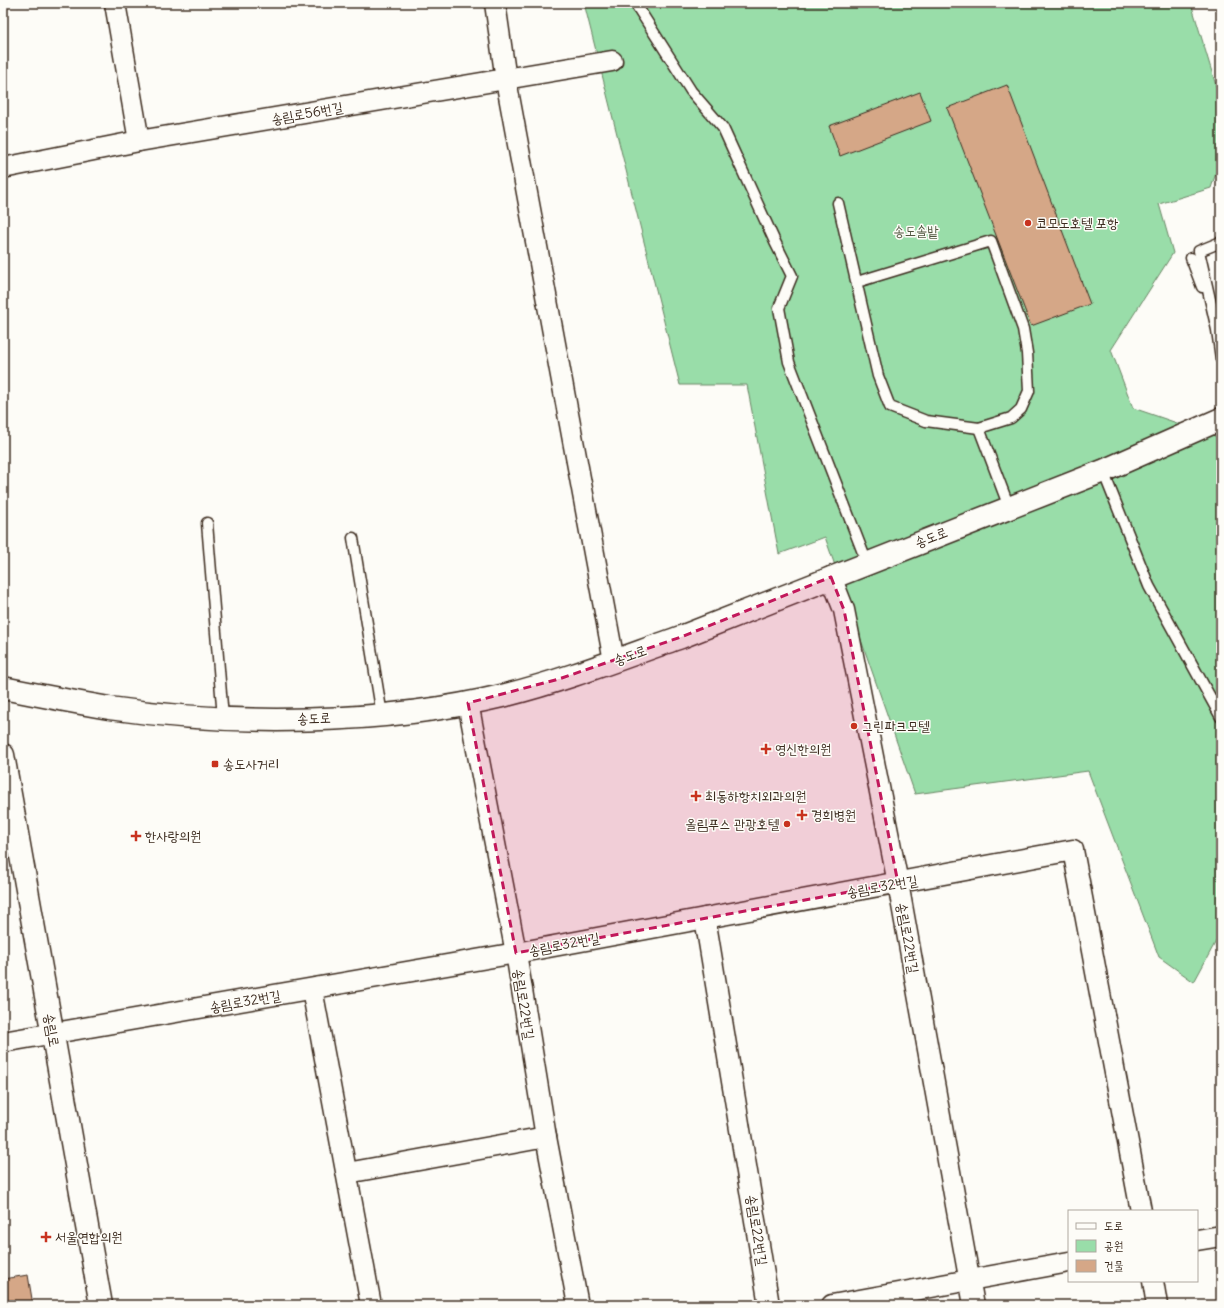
<svg xmlns="http://www.w3.org/2000/svg" width="1224" height="1308" viewBox="0 0 1224 1308" font-family="Delius,'Poor Story',sans-serif">
<style>
.green{fill:#99dda9;stroke:#6a8464}
.building{fill:#d5a787;stroke:#3b2a1e}
.lines{fill:none;stroke-linecap:round;stroke-linejoin:round}
.service-casing{stroke:#3b2a1e;stroke-width:13}
.minor-casing{stroke:#3b2a1e;stroke-width:23}
.tertiary-casing{stroke:#3b2a1e;stroke-width:25}
.service{stroke:#fdfcf7;stroke-width:10}
.minor{stroke:#fdfcf7;stroke-width:20}
.tertiary{stroke:#fdfcf7;stroke-width:22}
.marked{fill:#c2185b;fill-opacity:0.2;stroke:#c2185b;stroke-width:3;stroke-dasharray:8 5;stroke-linejoin:round}
.poi-dot{fill:#c8321e;stroke:#fdfcf7;stroke-width:1.5}
.labels{text-anchor:middle;dominant-baseline:central;stroke-width:3;stroke-linejoin:round;paint-order:stroke}
.street-label{font-size:14px;fill:#3b2a1e;stroke:#fdfcf7}
.poi-label{font-size:14px;fill:#3b2a1e;stroke:#fdfcf7;text-anchor:start}
.park-label{font-size:14px;fill:#525741;stroke:#fdfcf7}
</style>
<rect width="100%" height="100%" fill="#fdfcf7"/>
<filter id="ink" filterUnits="userSpaceOnUse"><feTurbulence type="fractalNoise" baseFrequency=".025" numOctaves="2"/><feDisplacementMap in="SourceGraphic" scale="8" xChannelSelector="R" yChannelSelector="G"/><feConvolveMatrix kernelMatrix="1 2 1 2 8 2 1 2 1" color-interpolation-filters="sRGB"/></filter>
<g filter="url(#ink)">
<polygon class="green" points="584,3 1191,3 1221,102 1221,158 1211,188 1159,204 1173,253 1111,350 1133,408 1221,438 1221,932 1194,982 1159,957 1088,771 915,794 825,537 779,554 747,385 680,385"/>
<g class="building">
<polygon points="1007,85 1090,304 1031,326 947,108"/>
<polygon points="920,92 931,121 840,156 829,126"/>
<polygon points="28,1275 33,1305 3,1305 3,1279"/>
</g>
<g class="lines">
<defs>
<g id="service">
<polyline points="635,3 691,91 723,128 775,242 792,276 779,308 789,362 867,563"/>
<polyline points="838,203 878,376 890,407 926,421 979,428 1011,418 1021,409 1029,391 1027,353 1023,329 991,241 857,282"/>
<polyline points="1221,242 1199,251 1217,330 1221,359"/>
<polyline points="1191,258 1202,287"/>
<polyline points="979,428 1009,507"/>
<polyline points="1103,471 1149,586 1221,717"/>
<polyline points="207,523 223,718"/>
<polyline points="353,538 382,715"/>
</g>
<g id="minor">
<polyline points="115,3 139,141"/>
<polyline points="495,3 506,80 614,661"/>
<polyline points="3,168 139,141 612,61"/>
<polyline points="831,577 844,610 898,883 974,1305"/>
<polyline points="468,703 516,953 546,1137 578,1305"/>
<polyline points="705,918 769,1305"/>
<polyline points="312,989 371,1305"/>
<polyline points="3,1042 516,953 1073,850 1141,1211"/>
<polyline points="347,1173 546,1137"/>
<polyline points="1197,1240 1221,1236"/>
<polyline points="1153,1281 1157,1305"/>
<polyline points="832,1305 1069,1262"/>
</g>
<g id="tertiary">
<path d="M3,688C38,695 74,702 109,708C234,726 383,725 506,695C566,680 624,657 681,637L1103,471L1221,419"/>
<polyline points="3,755 101,1305"/>
</g>
</defs>
<use href="#service" class="service-casing"/>
<use href="#minor" class="minor-casing"/>
<use href="#tertiary" class="tertiary-casing"/>
<use href="#service" class="service"/>
<use href="#minor" class="minor"/>
<use href="#tertiary" class="tertiary"/>
</g>
</g>
<path class="marked" d="M831,577L844,610L898,883L516,953L468,703L559,679L681,637Z"/>
<g class="poi-dot">
<circle cx="1028" cy="223" r="4"/>
<circle cx="854" cy="726" r="4"/>
<path d="M764 743h4v4h4v4h-4v4h-4v-4h-4v-4h4z"/>
<rect x="211" y="760" width="8" height="8" rx="2"/>
<path d="M694 790h4v4h4v4h-4v4h-4v-4h-4v-4h4z"/>
<path d="M800 809h4v4h4v4h-4v4h-4v-4h-4v-4h4z"/>
<circle cx="787" cy="824" r="4"/>
<path d="M134 830h4v4h4v4h-4v4h-4v-4h-4v-4h4z"/>
<path d="M44 1231h4v4h4v4h-4v4h-4v-4h-4v-4h4z"/>
</g>
<g class="labels">
<g class="street-label">
<text transform="translate(307 113) rotate(-10)">송림로56번길</text>
<text transform="translate(931 537) rotate(-21)">송도로</text>
<text transform="translate(630 655) rotate(-20)">송도로</text>
<text transform="translate(314 718) rotate(-2)">송도로</text>
<text transform="translate(882 886) rotate(-10)">송림로32번길</text>
<text transform="translate(908 938) rotate(80)">송림로22번길</text>
<text transform="translate(564 944) rotate(-11)">송림로32번길</text>
<text transform="translate(245 1001) rotate(-10)">송림로32번길</text>
<text transform="translate(524 1004) rotate(81)">송림로22번길</text>
<text transform="translate(52 1030) rotate(80)">송림로</text>
<text transform="translate(757 1230) rotate(81)">송림로22번길</text>
</g>
<g class="poi-label">
<text x="1036" y="223">코모도호텔 포항</text>
<text x="862" y="726">그린파크모텔</text>
<text x="775" y="749">영신한의원</text>
<text x="223" y="764">송도사거리</text>
<text x="705" y="796">최동하항치외과의원</text>
<text x="811" y="815">경희병원</text>
<text x="779" y="824" text-anchor="end">올림푸스 관광호텔</text>
<text x="145" y="836">한사랑의원</text>
<text x="55" y="1237">서울연합의원</text>
</g>
<g class="park-label">
<text x="916" y="231">송도솔밭</text>
</g>
</g>
<rect width="1224" height="1308" fill="none" stroke="#fdfcf7" stroke-width="16"/>
<rect x="8" y="8" width="1208" height="1292" fill="none" stroke="#3b2a1e" stroke-width="1.5" filter="url(#ink)"/>
<rect x="1068" y="1210" width="130" height="72" fill="#fdfcf7" stroke="#afa8a0"/>
<rect x="1076" y="1223" width="20" height="6" fill="#fdfcf7" stroke="#afa8a0"/>
<text x="1104" y="1230" font-size="12" fill="#3b2a1e">도로</text>
<rect x="1076" y="1240" width="20" height="12" fill="#99dda9" stroke="#afa8a0"/>
<text x="1104" y="1250" font-size="12" fill="#3b2a1e">공원</text>
<rect x="1076" y="1260" width="20" height="12" fill="#d5a787" stroke="#afa8a0"/>
<text x="1104" y="1270" font-size="12" fill="#3b2a1e">건물</text>
</svg>
